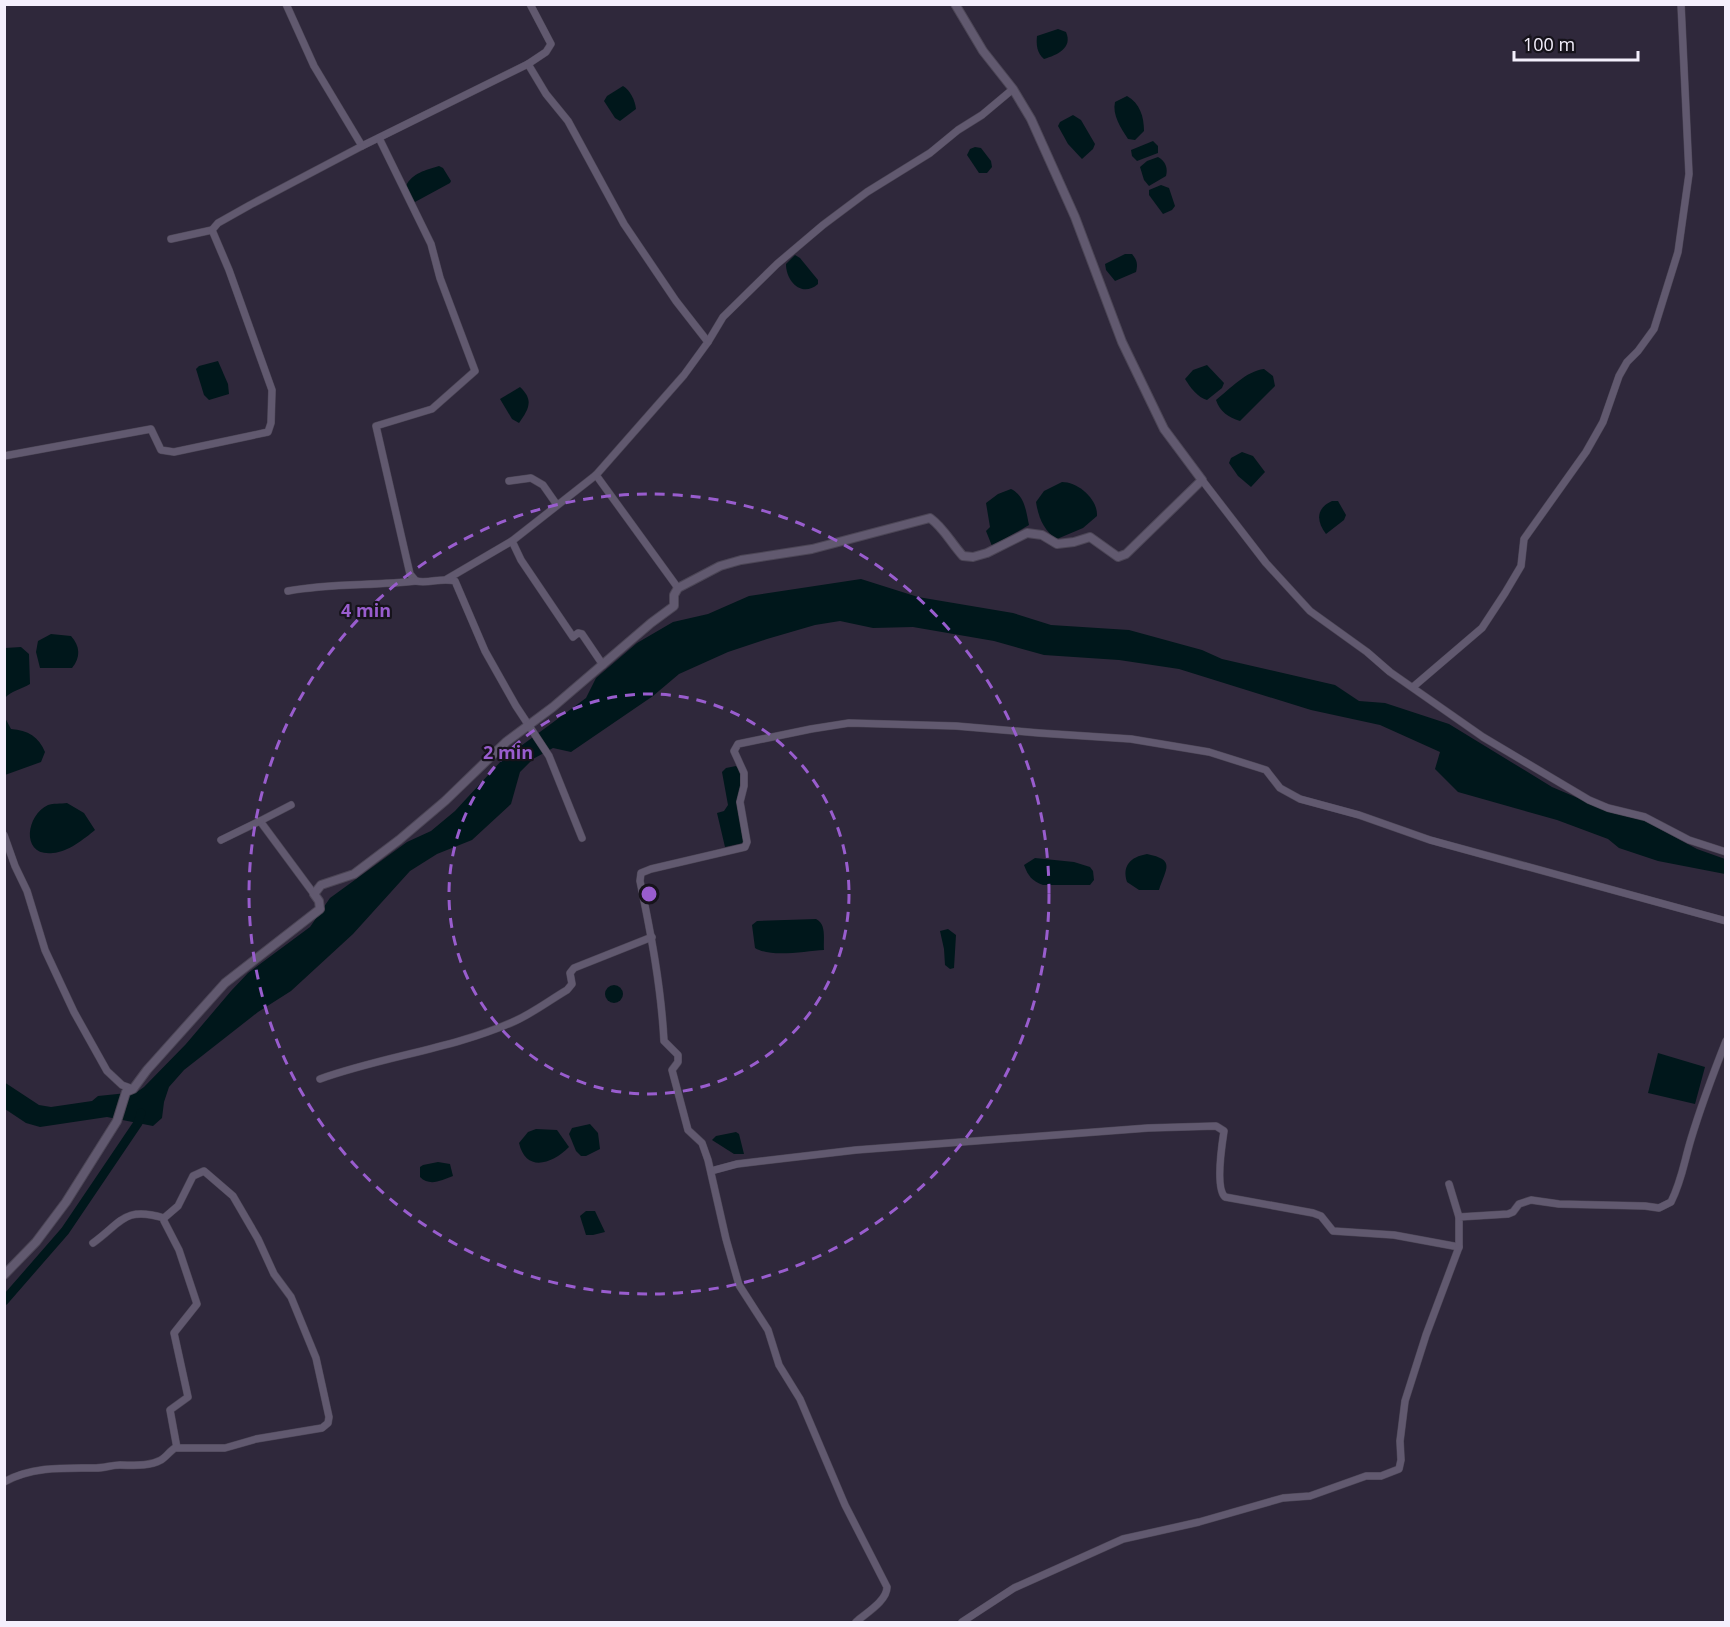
<svg xmlns="http://www.w3.org/2000/svg" width="1730" height="1627" viewBox="0 0 1730 1627" font-family="'Open Sans',sans-serif">
<style>
.water{fill:#00171b}
.lines{fill:none;stroke-linecap:round;stroke-linejoin:round}
.canal{stroke:#00171b;stroke-width:9}
.minor-casing{stroke:#4c4656;stroke-width:8}
.tertiary-casing{stroke:#4c4656;stroke-width:10}
.minor{stroke:#61596f;stroke-width:7}
.tertiary{stroke:#61596f;stroke-width:8}
.ring{fill:none;stroke:#995dce;stroke-width:3;stroke-dasharray:10 8}
.centre{fill:#995dce;stroke:#16131b;stroke-width:3}
.ring-label{font-size:18px;text-anchor:middle;font-weight:bold;fill:#995dce;stroke:#16131b;stroke-width:4.5;stroke-linejoin:round;paint-order:stroke}
</style>
<rect width="100%" height="100%" fill="#2f283b"/>
<g class="water">
<path d="M1058,29L1066,32C1073,48 1057,55 1044,59C1037,53 1036,45 1037,36Z"/>
<path d="M623,86C630,90 635,100 636,109L620,121L615,118L604,101L607,96Z"/>
<path d="M1127,96C1140,103 1144,117 1144,131L1135,140L1128,139C1121,128 1112,115 1115,102Z"/>
<polygon points="1073,115 1081,120 1095,144 1093,149 1082,159 1068,144 1058,126 1060,122"/>
<polygon points="1153,141 1158,146 1158,153 1137,161 1132,156 1131,150"/>
<polygon points="975,147 981,148 991,161 992,167 987,173 979,173 967,155 970,149"/>
<path d="M1158,157C1166,161 1168,169 1166,176L1149,186L1144,180L1140,167L1147,161Z"/>
<path d="M439,166L443,168L451,181L450,183L415,202L410,199L406,186C412,173 426,170 439,166Z"/>
<polygon points="1161,185 1169,188 1175,206 1172,210 1163,214 1149,195 1149,190"/>
<path d="M1125,254H1132C1137,260 1138,264 1136,272L1115,281L1106,270L1105,264Z"/>
<path d="M795,255L800,258L818,280V284C802,298 786,282 786,264Z"/>
<polygon points="218,361 228,384 229,394 209,400 204,395 196,369 199,366"/>
<path d="M1207,365L1224,383L1222,388L1207,400C1198,398 1190,387 1185,379L1193,370Z"/>
<path d="M1264,369L1273,376L1275,386L1240,421C1228,417 1220,412 1216,400C1230,389 1246,371 1264,369Z"/>
<path d="M520,387C534,400 529,409 519,423L512,419L500,399Z"/>
<polygon points="1242,452 1253,456 1265,472 1251,487 1238,476 1229,463 1231,458"/>
<path d="M1062,482C1078,482 1098,499 1097,516L1083,528L1057,539C1044,532 1038,516 1036,502L1044,491Z"/>
<path d="M1011,489C1025,496 1026,511 1029,525L992,546L986,531L990,527L986,503L998,494Z"/>
<path d="M1332,501H1338L1346,515L1344,520L1326,534C1316,521 1316,508 1332,501Z"/>
<polygon points="861,579 918,597 1013,613 1051,625 1129,630 1202,650 1222,659 1335,685 1359,701 1385,703 1449,724 1552,787 1613,813 1641,819 1697,849 1725,859 1725,874 1658,861 1619,848 1608,839 1557,820 1458,792 1435,769 1440,752 1380,725 1311,710 1179,669 1119,660 1044,655 994,641 913,627 873,628 840,621 815,625 767,639 728,652 679,674 653,696 571,752 553,748 533,759 520,772 511,804 472,840 437,854 410,871 353,934 291,991 258,1012 184,1070 169,1087 164,1102 162,1118 153,1126 107,1117 40,1127 26,1123 5,1109 4,1082 39,1105 51,1107 92,1101 98,1096 137,1092 144,1087 186,1044 231,991 248,973 310,927 330,898 407,842 431,831 455,811 502,760 586,698 596,678 637,643 673,622 708,614 749,596"/>
<path d="M51,634L71,636C80,646 81,657 72,668H40L36,652L38,641Z"/>
<path d="M21,647L29,654L30,684C22,689 11,691 5,698V648Z"/>
<path d="M4,716L11,729C28,730 39,737 45,752L41,762L5,775Z"/>
<polygon points="736,766 741,772 742,779 744,840 743,843 725,847 717,813 724,811 728,805 722,772 726,768"/>
<path d="M67,803L84,813L95,830C84,839 68,852 53,853C21,857 25,816 48,805C53,803 61,804 67,803Z"/>
<path d="M1147,854C1176,860 1166,868 1159,890H1139L1127,882C1122,866 1130,857 1147,854Z"/>
<path d="M1035,858L1074,862L1090,867L1093,871L1094,880L1090,885H1043C1032,881 1028,876 1024,865Z"/>
<path d="M816,919C827,924 823,940 824,950C805,951 771,958 755,948L752,925L757,921Z"/>
<polygon points="948,929 956,935 954,968 950,969 945,965 944,949 940,931"/>
<circle cx="614" cy="994" r="9"/>
<polygon points="1658,1053 1705,1067 1695,1104 1648,1093"/>
<polygon points="590,1124 598,1133 600,1149 586,1156 581,1156 576,1151 569,1134 572,1128"/>
<path d="M536,1129L557,1130L569,1147C552,1164 526,1173 519,1143L528,1132Z"/>
<polygon points="736,1132 739,1134 744,1154 734,1154 712,1140 716,1136"/>
<path d="M438,1162L450,1164L453,1176C442,1180 430,1187 420,1177V1167L423,1165Z"/>
<polygon points="586,1211 595,1211 605,1232 593,1235 586,1235 580,1216"/>
</g>
<g class="lines">
<polyline class="canal" points="4,1301 65,1231 138,1123 141,1113"/>
<defs>
<g id="minor">
<polyline points="286,4 314,66 362,146 528,64 546,94 568,121 624,224 676,301 708,342 684,375 596,475 678,588"/>
<polyline points="528,64 546,52 551,44 530,4"/>
<path d="M379,138L431,244L440,278L475,371L432,409L376,426L410,574L416,581C429,584 442,577 455,581L485,651L516,706L549,756L582,838"/>
<polyline points="171,239 212,230"/>
<polyline points="708,342 723,317 777,264 823,225 867,192 930,153 958,130 982,115 1013,89"/>
<polyline points="4,456 151,429 161,450 174,452 268,432 271,423 272,390 229,270 212,230 218,223 250,205 362,146"/>
<polyline points="596,475 512,541 521,560 573,637 578,633 582,634 603,665"/>
<polyline points="1202,480 1266,563 1310,611 1367,652 1390,672 1483,737 1589,800 1608,808 1645,817 1689,840 1726,852"/>
<polyline points="509,481 531,478 543,485 557,505"/>
<polyline points="447,579 512,541"/>
<path d="M288,591C330,583 373,586 416,581"/>
<polyline points="1413,687 1482,628 1505,593 1521,566 1524,539 1586,452 1603,422 1619,376 1627,362 1638,351 1654,329 1678,252 1689,174 1681,4"/>
<polyline points="291,805 260,821 314,894"/>
<polyline points="4,835 15,866 27,891 45,950 74,1012 107,1071 122,1085 133,1089"/>
<polyline points="221,840 260,821"/>
<path d="M320,1079C384,1056 453,1049 515,1021C533,1013 550,1000 567,990L572,984L570,973L574,968L652,937"/>
<path d="M711,1171L737,1164L856,1150L1148,1128L1216,1126L1224,1131C1222,1144 1215,1188 1225,1197L1313,1213L1321,1216L1333,1231L1394,1235L1459,1247"/>
<polyline points="1449,1184 1459,1217"/>
<path d="M93,1243C122,1222 124,1206 164,1218"/>
<path d="M4,1482C32,1466 66,1468 96,1468C104,1468 112,1465 120,1465C133,1465 148,1467 161,1460C166,1457 170,1451 175,1448H225L256,1439L322,1428L328,1423L329,1417L316,1358L291,1297L274,1274L258,1239L233,1196L204,1171L193,1176L178,1206L164,1218V1221L179,1250L197,1304L174,1333L188,1397L170,1410L177,1448"/>
<path d="M856,1622C866,1613 887,1601 887,1587L845,1505L800,1399L779,1365L768,1330L739,1285L726,1239L708,1160L702,1143L688,1130L672,1070L678,1062V1055L664,1041C661,986 651,934 640,881L641,873L651,869L745,847L747,842L740,802L744,786V773L734,751L738,744L811,729L849,723L956,726L1039,733L1131,739L1209,752L1266,770L1280,788L1300,799L1359,815L1430,840L1726,921"/>
<path d="M962,1622L1014,1588L1123,1539L1199,1522L1283,1498L1310,1496L1366,1476H1381L1399,1469L1401,1460L1400,1441L1405,1401L1426,1335L1459,1247V1217L1508,1214L1513,1212L1519,1204L1531,1200L1559,1204L1645,1206L1659,1208L1671,1202C1682,1180 1684,1162 1691,1139C1701,1106 1713,1074 1726,1041"/>
</g>
<path id="tertiary" d="M4,1275L36,1242L66,1202L117,1121L126,1092L133,1089L147,1070L225,983L320,909L319,901L314,894L321,885L354,874L399,840L445,801L506,742L553,707L651,623L674,606V595L678,588L720,566L741,560L812,549L930,518C944,528 951,543 963,556L973,557L987,553L1027,533L1042,535L1057,544L1074,542L1090,537L1118,557L1126,554L1202,480L1164,429L1122,342L1075,217L1031,119L1013,89L983,51L955,4"/>
</defs>
<use href="#minor" class="minor-casing"/>
<use href="#tertiary" class="tertiary-casing"/>
<use href="#minor" class="minor"/>
<use href="#tertiary" class="tertiary"/>
</g>
<g class="ring">
<circle cx="649" cy="894" r="200"/>
<circle cx="649" cy="894" r="400"/>
</g>
<circle cx="649" cy="894" r="9" class="centre"/>
<g class="ring-label">
<text x="366" y="617">4 min</text>
<text x="508" y="759">2 min</text>
</g>
<rect width="1730" height="1627" fill="none" stroke="#f4effc" stroke-width="12"/>
<path d="M1514 51v9h124v-9" fill="none" stroke="#f4effc" stroke-width="3"/>
<text x="1523" y="51" font-size="18" fill="#f4effc" stroke="#16131b" stroke-width="4.5" paint-order="stroke">100 m</text>
</svg>
